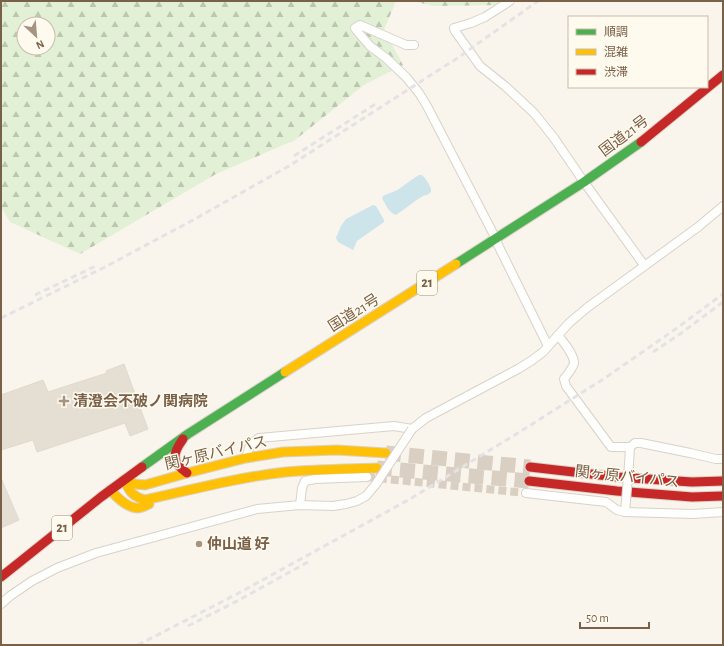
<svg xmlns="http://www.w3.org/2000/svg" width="724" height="646" viewBox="0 0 724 646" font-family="'Alegreya Sans','Noto Sans JP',sans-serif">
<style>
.forest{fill:url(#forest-firs);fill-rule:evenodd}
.water{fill:#cce4ea}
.building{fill:#e5ded3;stroke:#e2d9ce}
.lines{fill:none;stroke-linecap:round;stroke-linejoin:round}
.street-tunnel{stroke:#d9d0c3;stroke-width:8;stroke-dasharray:8 4;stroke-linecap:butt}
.highway-tunnel{stroke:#d9d0c3;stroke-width:15;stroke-dasharray:15 8;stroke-linecap:butt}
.street-casing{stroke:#d8d2ca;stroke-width:10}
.fast-casing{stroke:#dad2c9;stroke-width:11}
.slow-casing{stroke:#dad2c9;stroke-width:11}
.jam-casing{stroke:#dad2c9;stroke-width:11}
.street{stroke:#fefefc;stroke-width:8}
.fast{stroke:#4caf50;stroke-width:9}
.slow{stroke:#ffc107;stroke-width:9}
.jam{stroke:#c62828;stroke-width:9}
.rail{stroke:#e5e2e5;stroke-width:3;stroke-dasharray:6 4;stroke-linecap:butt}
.street-bridge-casing{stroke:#d8d2ca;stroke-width:10;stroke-linecap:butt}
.street-bridge{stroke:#fefefc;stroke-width:8}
.poi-dot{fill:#a69482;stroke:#fffaee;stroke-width:1.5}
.labels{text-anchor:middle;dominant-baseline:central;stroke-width:3;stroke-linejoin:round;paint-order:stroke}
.shield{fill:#fffaee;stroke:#a18e7a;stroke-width:1}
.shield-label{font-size:14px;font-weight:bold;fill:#796049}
.street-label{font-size:15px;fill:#796049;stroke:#fffaee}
.poi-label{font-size:15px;font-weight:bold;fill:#796049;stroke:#fffaee;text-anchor:start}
</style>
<defs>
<pattern id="forest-firs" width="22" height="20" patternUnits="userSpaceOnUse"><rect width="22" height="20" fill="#e2f1d5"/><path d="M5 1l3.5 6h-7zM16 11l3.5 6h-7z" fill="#bcc7af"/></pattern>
</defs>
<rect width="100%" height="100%" fill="#f9f5ec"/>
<g class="forest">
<path d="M1,1H396L384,30L403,65L364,85L295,140L216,174L80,254L10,222L1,207ZM24,24H48V48H24Z"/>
<polygon points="411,1 505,1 500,5 434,6"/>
</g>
<g class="water">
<path d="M419,175H422C425,177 432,188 431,191C430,195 425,195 423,196C414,201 405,209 396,215C389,213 386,205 382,198L383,196C389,193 394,192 399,189C406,184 412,179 419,175Z"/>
<polygon points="373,205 376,206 384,220 384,222 357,241 353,250 338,242 336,238 341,226 346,219"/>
</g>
<g class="building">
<polygon points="124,364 148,429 130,436 125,423 37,452 33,440 1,450 1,395 43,380 48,392 107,373 106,371"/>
<polygon points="1,478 19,520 1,528"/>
</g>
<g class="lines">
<polyline class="street-tunnel" points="367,477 526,493"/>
<g class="highway-tunnel">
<polyline points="386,453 530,467"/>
<polyline points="377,468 529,481"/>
</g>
<defs>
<g id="street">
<polyline points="510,1 485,17 471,23 454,28 455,31 480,66 505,86 534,113 554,138 584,182 644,265"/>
<polyline points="414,45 406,45 360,25 355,28 357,31 370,46 386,58 406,77 419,93 427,106 496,239 498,245 548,346"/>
<path d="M558,335C563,342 574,354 574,363C573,368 567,375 564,379L566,386L611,447H630"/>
<polyline points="246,458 250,445 259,438 394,426 412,429 426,418 518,369 531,361 543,352 569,323 588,307 698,227 723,206"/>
<polyline points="629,464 630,447 635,443 641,443 690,453 716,459 723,459"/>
<polyline points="526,493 606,502 617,510 625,512 626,501"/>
<polyline points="300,505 302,488 305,481 315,479 367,477"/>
<polyline points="625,512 693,514 723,512"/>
<polyline points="1,604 10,596 32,581 57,568 96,553 257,509 300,505 333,506 346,504 357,501 366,496 376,484"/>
</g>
<g id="fast">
<polyline points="456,264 584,182 641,142"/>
<polyline points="142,467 188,434 285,372"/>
</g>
<g id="slow">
<polyline points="285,372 456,264"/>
<polyline points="124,480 135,484 145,485 187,473 246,458 283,452 337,450 386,453"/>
<path d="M124,480C130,492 132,496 145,500C191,490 239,477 286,472C316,469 347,469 377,468"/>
<path d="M110,490C117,497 126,507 137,508C141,508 145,506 149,504"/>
</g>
<g id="jam">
<polyline points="641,142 723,75"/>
<path d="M183,439C172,454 171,462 187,473"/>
<polyline points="530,467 617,477 692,482 723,481"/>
<polyline points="529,481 617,491 692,497 723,496"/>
<polyline points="1,577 101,497 142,467"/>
</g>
</defs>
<use href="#street" class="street-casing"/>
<use href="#fast" class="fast-casing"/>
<use href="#slow" class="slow-casing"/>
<use href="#jam" class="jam-casing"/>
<use href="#street" class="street"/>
<use href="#fast" class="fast"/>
<use href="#slow" class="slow"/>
<use href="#jam" class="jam"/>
<g class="rail">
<polyline points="294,156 377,103"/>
<polyline points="35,295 98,265"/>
<polyline points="1,318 105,267 193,220 289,166 459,57 538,1"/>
<polyline points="653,352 680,334 723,302"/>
<polyline points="188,626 239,600 308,562"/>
<polyline points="138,645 237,594 410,499 526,428 605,378 677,328 723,294"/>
</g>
<defs>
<g id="street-bridge">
<polyline points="376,484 412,429"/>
<polyline points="626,501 629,464"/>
</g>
</defs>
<use href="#street-bridge" class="street-bridge-casing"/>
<use href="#street-bridge" class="street-bridge"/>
</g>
<g class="poi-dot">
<path d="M62 395h4v4h4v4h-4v4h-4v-4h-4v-4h4z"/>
<circle cx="199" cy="544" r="4"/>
</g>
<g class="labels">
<g class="shield">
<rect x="417" y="271" width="20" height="24" rx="3"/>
<rect x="52" y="516" width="20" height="24" rx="3"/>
</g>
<g class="shield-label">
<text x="427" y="283">21</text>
<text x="62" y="528">21</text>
</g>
<g class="street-label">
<text transform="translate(624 136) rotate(-37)">国道21号</text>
<text transform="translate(354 313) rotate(-32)">国道21号</text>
<text transform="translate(216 453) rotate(-13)">関ヶ原バイパス</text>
<text transform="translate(627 477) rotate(6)">関ヶ原バイパス</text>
</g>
<g class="poi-label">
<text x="73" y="401">清澄会不破ノ関病院</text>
<text x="207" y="544">仲山道 好</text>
</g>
</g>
<rect width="724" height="646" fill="none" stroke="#796049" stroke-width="4"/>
<rect x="568" y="16" width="140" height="72" fill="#fffaee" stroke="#c9bcac"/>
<rect x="576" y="29" width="20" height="6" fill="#4caf50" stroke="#c9bcac"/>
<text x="604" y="36" font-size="12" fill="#796049">順調</text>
<rect x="576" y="49" width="20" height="6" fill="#ffc107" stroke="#c9bcac"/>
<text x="604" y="56" font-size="12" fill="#796049">混雑</text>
<rect x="576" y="69" width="20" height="6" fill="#c62828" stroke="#c9bcac"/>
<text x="604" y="76" font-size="12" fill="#796049">渋滞</text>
<g transform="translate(36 36) rotate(154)"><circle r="19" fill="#fffaee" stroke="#c9bcac"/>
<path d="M0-3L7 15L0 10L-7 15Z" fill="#a69482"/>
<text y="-6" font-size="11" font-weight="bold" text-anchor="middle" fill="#796049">N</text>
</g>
<path d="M580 622v6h69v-6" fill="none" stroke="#796049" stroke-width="2"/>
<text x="586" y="622" font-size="12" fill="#796049" stroke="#fffaee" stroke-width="3" paint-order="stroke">50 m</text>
</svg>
